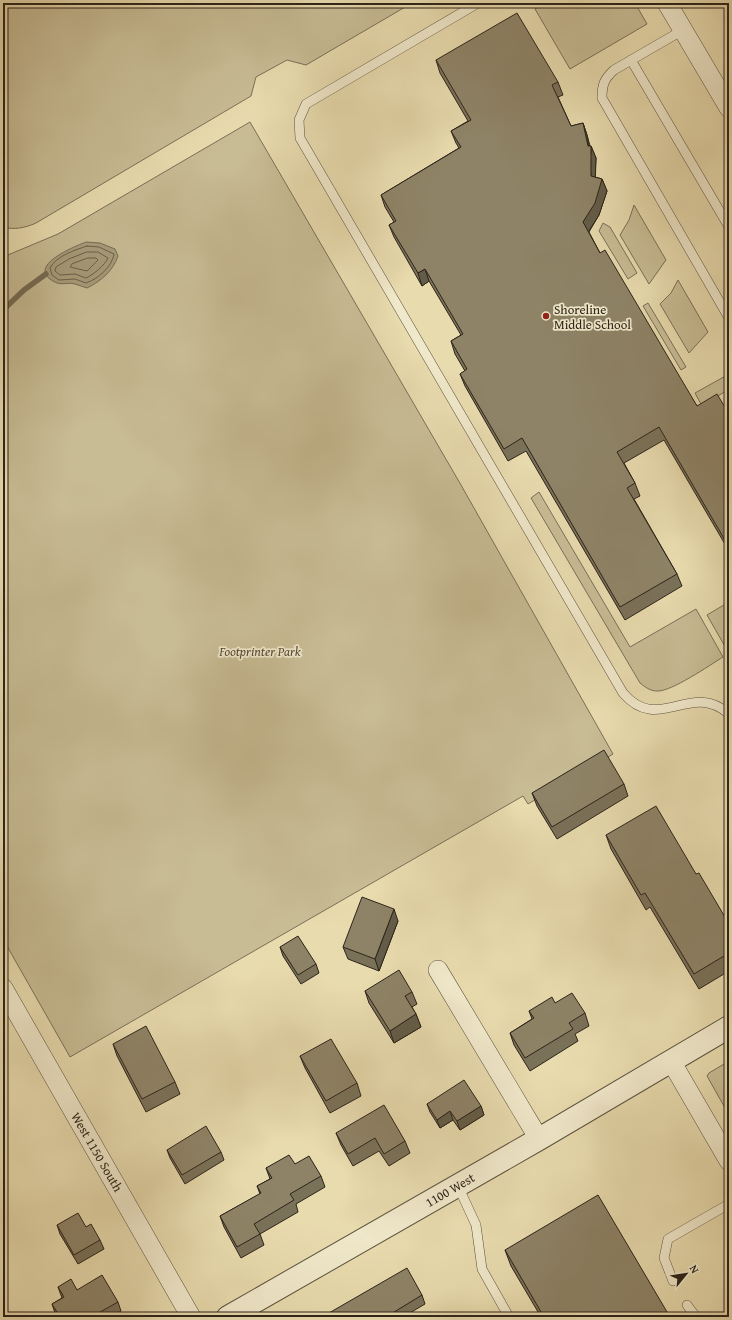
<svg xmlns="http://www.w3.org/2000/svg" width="732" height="1320" viewBox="0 0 732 1320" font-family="'Gentium Book Plus',serif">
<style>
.green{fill:#c8bc95;stroke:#7a7058}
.water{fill:#a89d7c;stroke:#766d55}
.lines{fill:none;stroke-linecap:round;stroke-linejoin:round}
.shore{stroke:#6a604b;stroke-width:1}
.stream{stroke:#766d55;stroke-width:5.5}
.service-casing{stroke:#5b523f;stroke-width:10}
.minor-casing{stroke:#5b523f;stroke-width:20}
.tertiary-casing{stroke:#5b523f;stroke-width:24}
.service{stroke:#f0e8ca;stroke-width:9}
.minor{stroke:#f0e8ca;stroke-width:19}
.tertiary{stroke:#f0e8ca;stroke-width:22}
.wall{fill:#7a7159;stroke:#2c241a}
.shaded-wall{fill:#635c48;stroke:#2c241a}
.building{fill:#8e8367;stroke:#2c241a}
.poi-dot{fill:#8f2418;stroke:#f0e8ca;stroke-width:1.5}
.labels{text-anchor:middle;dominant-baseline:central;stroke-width:3.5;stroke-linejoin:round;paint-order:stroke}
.poi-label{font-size:13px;fill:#2c241a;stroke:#f0e8ca;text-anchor:start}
.park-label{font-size:13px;font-style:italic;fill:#534a39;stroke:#f0e8ca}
.street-label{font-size:13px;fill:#2c241a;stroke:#f0e8ca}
</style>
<rect width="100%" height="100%" fill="#e8dbae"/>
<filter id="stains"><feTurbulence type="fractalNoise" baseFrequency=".005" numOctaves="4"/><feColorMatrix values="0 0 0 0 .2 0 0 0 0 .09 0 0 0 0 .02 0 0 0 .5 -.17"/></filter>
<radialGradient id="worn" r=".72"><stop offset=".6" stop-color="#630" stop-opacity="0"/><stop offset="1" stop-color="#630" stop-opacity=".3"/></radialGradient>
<g class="green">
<path d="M3,3H412L306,65L287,60L256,77L251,96L36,223C25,228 14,230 3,227Z"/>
<polygon points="545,3 635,3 647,24 570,69 535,9"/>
<polygon points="250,122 461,485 613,754 528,804 523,796 70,1057 3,939 3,257 58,234"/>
<polygon points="634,205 666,260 649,284 620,235 629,220"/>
<polygon points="603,223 610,227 637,273 628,279 599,231"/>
<polygon points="678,280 708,332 689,353 660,304 671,293"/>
<polygon points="648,303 686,367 681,370 643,306"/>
<polygon points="729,374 729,396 726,391 702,406 695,393"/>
<path d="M539,492L630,647L696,609L723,657C710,665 671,692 657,691C650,691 645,687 640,683L531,498Z"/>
<polygon points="729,602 729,649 727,650 707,615"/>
<polygon points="729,1061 729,1115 707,1076 709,1073"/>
</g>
<path class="water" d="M86,242L100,243L115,249L118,256C113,271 101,281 87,288C83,287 79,285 75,284C69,282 62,285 57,283C22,268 73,247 86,242Z"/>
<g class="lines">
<g class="shore">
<path d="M87,246L99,247L114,254C112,267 98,279 86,283L75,279L59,280L52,275L50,268C56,256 75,250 87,246Z"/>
<path d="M87,252H98L108,258C105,265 93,275 86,278L75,274L60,275L55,271L56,267L69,259Z"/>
<polygon points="88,258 96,258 98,260 87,271 70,267 72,264"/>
</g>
<polyline class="stream" points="3,310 24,290 46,274"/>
<defs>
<g id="service">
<path d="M478,3L306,104L299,120L300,138L623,693C659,735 690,680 729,714"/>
<path d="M683,30L614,70C604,79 602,85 602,98L729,318"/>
<polyline points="631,60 729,227"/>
<polyline points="458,1186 476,1225 482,1269 509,1317"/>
<polyline points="673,1281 664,1258 668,1239 729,1204"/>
<polyline points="687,1305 696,1317"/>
</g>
<g id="minor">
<polyline points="667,3 729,108"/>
<polyline points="438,970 539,1139"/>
<polyline points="3,988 191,1317"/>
<polyline points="671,1061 729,1161"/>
</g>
<polyline id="tertiary" points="228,1317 539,1139 729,1027"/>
</defs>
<use href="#service" class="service-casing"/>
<use href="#minor" class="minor-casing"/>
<use href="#tertiary" class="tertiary-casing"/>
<use href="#service" class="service"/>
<use href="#minor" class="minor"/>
<use href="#tertiary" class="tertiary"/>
</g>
<g class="wall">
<polygon points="436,60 558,82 563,95 558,97 571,126 583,123 587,135 590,146 591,146 596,158 595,177 602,179 607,191 599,215 589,232 600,253 697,406 729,414 729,551 664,440 624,463 635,483 640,496 634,499 677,574 682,586 625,620 526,451 508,461 465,386 460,374 465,371 455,354 451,341 461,335 429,281 422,286 394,237 389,225 394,222 385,207 381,195 459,148 456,143 451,131 468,121 440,73"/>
<polygon points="624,784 628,796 557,839 537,806 532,793"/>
<polygon points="606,835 696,874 729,924 729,971 699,989 650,907 646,910 611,849"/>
<polygon points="398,921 379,971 348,959 343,947"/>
<polygon points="280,947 316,964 319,973 301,984 283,956"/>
<polygon points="365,991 412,992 417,1004 412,1007 416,1014 421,1027 394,1043 369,1003"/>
<polygon points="555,1003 585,1013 589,1026 575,1034 578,1041 530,1071 514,1045 510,1033 532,1019 529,1011"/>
<polygon points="113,1044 175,1082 180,1094 146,1112 117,1056"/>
<polygon points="300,1056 357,1083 361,1096 330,1113 305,1068"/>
<polygon points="427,1104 481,1106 484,1115 460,1130 453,1120 440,1128 430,1112"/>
<polygon points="336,1133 405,1141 410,1153 389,1166 379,1151 353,1166 341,1145"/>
<polygon points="167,1150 221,1152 224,1160 185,1184 170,1158"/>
<polygon points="295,1164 321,1176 325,1187 296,1204 298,1212 260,1234 264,1245 241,1258 224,1227 220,1216 260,1194 257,1186 270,1179 266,1168"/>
<polygon points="57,1225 86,1227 100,1240 104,1249 78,1264 60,1234"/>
<polygon points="505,1250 670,1317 541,1317 511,1266"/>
<polygon points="58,1287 77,1290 118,1302 121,1311 110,1317 58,1317 55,1313 52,1304 62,1298"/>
<polygon points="422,1295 425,1304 403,1317 322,1317"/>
</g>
<g class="shaded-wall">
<polygon points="583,123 587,135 591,153 591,146 596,158 595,188 591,176 588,146"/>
<polygon points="602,179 607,191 599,215 587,234 583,222"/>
<polygon points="425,269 429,281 422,286 418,273"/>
<polygon points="394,909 398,921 379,971 375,959"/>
<polygon points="416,1014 421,1027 394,1043 390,1031"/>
<polygon points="481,1106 484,1115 460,1130 457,1121"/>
<polygon points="450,1111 453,1120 440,1128 437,1120"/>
</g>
<g class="building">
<polygon points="517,13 558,82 552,85 571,126 583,123 588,146 591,146 591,176 602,179 595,203 583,222 600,253 605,250 697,406 717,394 729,414 729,547 659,427 617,452 635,483 627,488 677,574 620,607 522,438 504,449 460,374 467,369 451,341 463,334 425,269 418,273 389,225 396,221 381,195 461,147 451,131 471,120 436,60"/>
<polygon points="604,750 624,784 552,827 532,793"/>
<polygon points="656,806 696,874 699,873 729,924 729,936 725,939 729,945 729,953 694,974 645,893 641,895 606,835"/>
<polygon points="362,897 394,909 375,959 343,947"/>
<polygon points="298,936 316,964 298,975 280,947"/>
<polygon points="399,970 412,992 405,996 416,1014 390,1031 365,991"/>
<polygon points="572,993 585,1013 569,1023 573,1029 525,1058 510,1033 534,1018 529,1011 552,997 555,1003"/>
<polygon points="146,1026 175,1082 142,1099 113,1044"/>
<polygon points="331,1039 357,1083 326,1101 300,1056"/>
<polygon points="464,1080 481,1106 457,1121 450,1111 437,1120 427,1104"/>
<polygon points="384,1105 405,1141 384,1154 375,1138 348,1154 336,1133"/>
<polygon points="206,1126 221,1152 182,1175 167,1150"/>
<polygon points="289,1155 295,1164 309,1156 321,1176 290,1194 294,1200 254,1224 260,1234 237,1247 220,1216 261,1193 257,1186 272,1178 266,1168"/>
<polygon points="598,1195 670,1317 544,1317 505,1250"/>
<polygon points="78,1213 86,1227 91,1224 100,1240 74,1255 57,1225"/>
<polygon points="407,1268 422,1295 386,1317 322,1317"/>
<polygon points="102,1275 118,1302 93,1316 94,1317 60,1317 52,1304 64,1297 58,1287 71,1279 77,1290"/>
</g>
<circle class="poi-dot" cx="546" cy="316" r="4"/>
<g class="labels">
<g class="poi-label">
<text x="554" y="309">Shoreline<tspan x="554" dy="15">Middle School</tspan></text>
</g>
<g class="park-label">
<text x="260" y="651">Footprinter Park</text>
</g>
<g class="street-label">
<text transform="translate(97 1152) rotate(60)">West 1150 South</text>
<text transform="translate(450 1190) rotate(-30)">1100 West</text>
</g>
</g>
<rect width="732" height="1320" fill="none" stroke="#e8dbae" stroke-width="16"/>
<rect x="4" y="4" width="724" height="1312" fill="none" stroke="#2c241a" stroke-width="2"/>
<rect x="8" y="8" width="716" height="1304" fill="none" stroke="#2c241a"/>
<g transform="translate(686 1274) rotate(60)" stroke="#f0e8ca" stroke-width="3" paint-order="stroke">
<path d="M0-3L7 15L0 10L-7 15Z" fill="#2c241a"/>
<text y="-6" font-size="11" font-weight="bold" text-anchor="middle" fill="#2c241a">N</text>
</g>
<rect width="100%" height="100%" filter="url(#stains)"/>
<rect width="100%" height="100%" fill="url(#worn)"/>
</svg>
